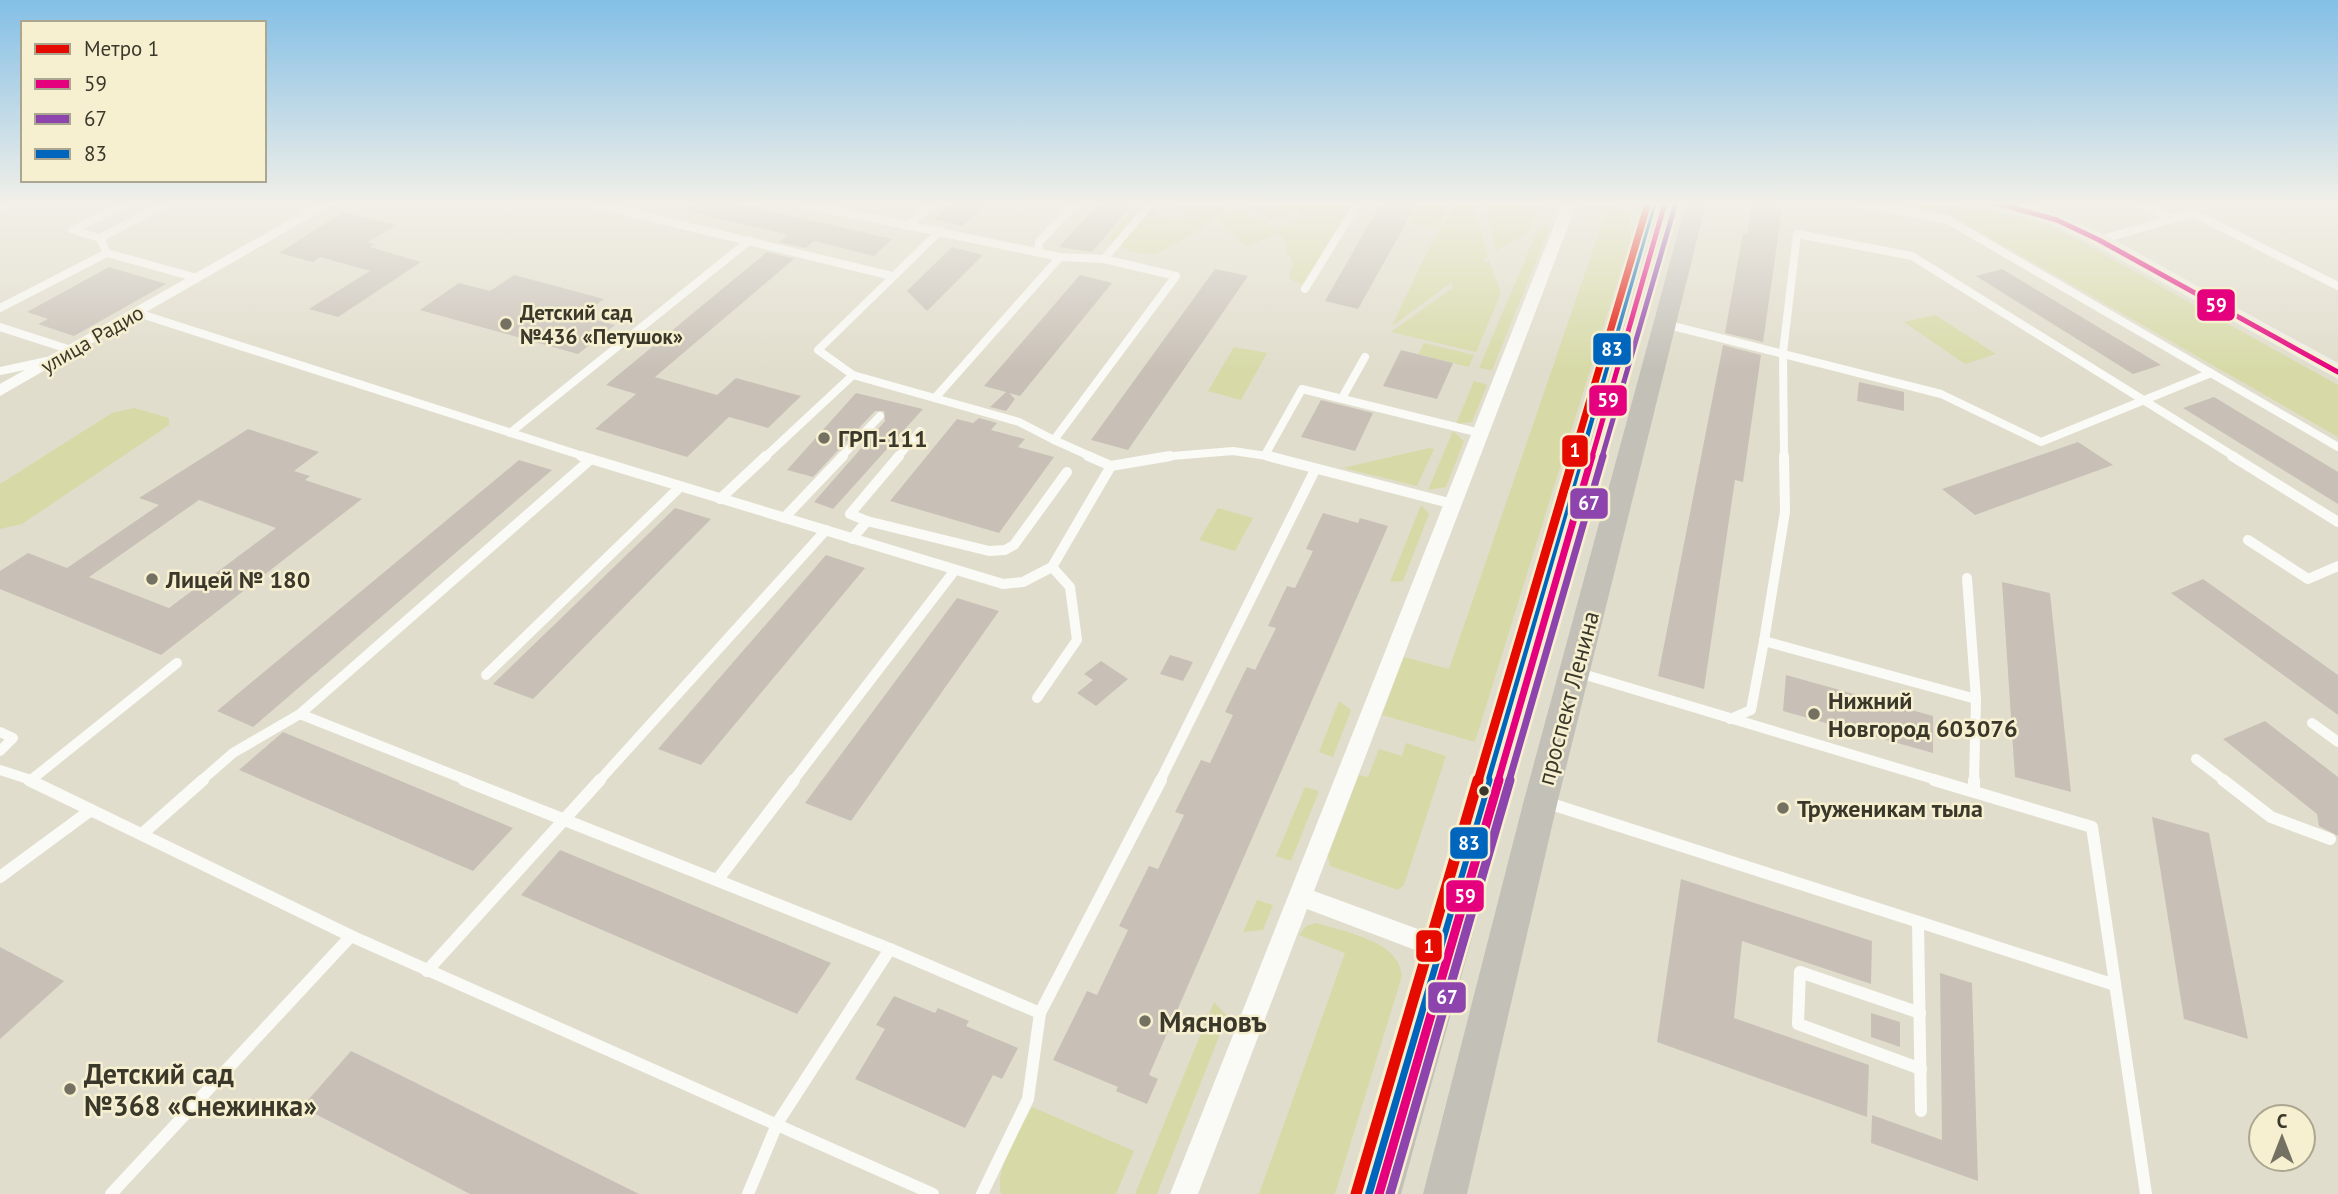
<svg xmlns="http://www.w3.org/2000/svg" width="2338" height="1194" viewBox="0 0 2338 1194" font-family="'PT Sans',sans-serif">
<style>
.green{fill:#d7daa7}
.building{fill:#c8c0b7;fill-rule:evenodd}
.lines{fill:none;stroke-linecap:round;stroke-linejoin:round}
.lane-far2{stroke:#fafaf7;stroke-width:8}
.lane-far1{stroke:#fafaf7;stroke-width:10}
.lane{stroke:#fafaf7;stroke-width:12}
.street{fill:#fafaf7;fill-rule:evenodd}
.secondary{fill:#efede8;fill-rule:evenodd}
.primary{fill:#c3c0b8;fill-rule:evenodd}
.bus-1-far2-casing{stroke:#f6f0d1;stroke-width:10}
.bus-1-far1-casing{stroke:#f6f0d1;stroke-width:12}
.bus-1-casing{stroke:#f6f0d1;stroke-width:14}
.bus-2-far2-casing{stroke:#f6f0d1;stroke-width:10}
.bus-2-far1-casing{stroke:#f6f0d1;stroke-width:12}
.bus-2-casing{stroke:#f6f0d1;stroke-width:14}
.bus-3-far2-casing{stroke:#f6f0d1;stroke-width:10}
.bus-3-far1-casing{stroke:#f6f0d1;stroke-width:12}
.bus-3-casing{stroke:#f6f0d1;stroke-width:14}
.bus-1-far2{stroke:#e5007d;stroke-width:5}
.bus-1-far1{stroke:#e5007d;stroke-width:7}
.bus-1{stroke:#e5007d;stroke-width:9}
.bus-2-far2{stroke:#8e44ad;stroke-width:5}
.bus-2-far1{stroke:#8e44ad;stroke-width:7}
.bus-2{stroke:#8e44ad;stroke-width:9}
.bus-3-far2{stroke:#0065bd;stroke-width:5}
.bus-3-far1{stroke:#0065bd;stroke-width:7}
.bus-3{stroke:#0065bd;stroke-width:9}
.metro-1-far2-casing{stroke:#f6f0d1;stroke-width:11}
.metro-1-far1-casing{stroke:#f6f0d1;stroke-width:14}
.metro-1-casing{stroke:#f6f0d1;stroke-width:17}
.metro-1-far2{stroke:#e50b00;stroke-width:7}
.metro-1-far1{stroke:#e50b00;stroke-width:9}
.metro-1{stroke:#e50b00;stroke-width:11}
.poi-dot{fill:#747163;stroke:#f6f0d1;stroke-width:2.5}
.bus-dot{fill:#3a372b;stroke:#f6f0d1;stroke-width:2.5}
.labels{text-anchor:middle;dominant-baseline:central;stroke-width:5;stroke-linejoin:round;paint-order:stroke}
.far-poi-label{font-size:21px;font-weight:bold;fill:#3a372b;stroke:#f6f0d1;text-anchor:start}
.far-street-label{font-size:21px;fill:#3a372b;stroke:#f6f0d1}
.poi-label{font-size:24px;font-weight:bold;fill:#3a372b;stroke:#f6f0d1;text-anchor:start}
.street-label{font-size:24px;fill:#3a372b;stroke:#f6f0d1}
.near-poi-label{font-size:28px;font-weight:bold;fill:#3a372b;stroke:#f6f0d1;text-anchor:start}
.line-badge{stroke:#f6f0d1;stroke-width:2.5}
.badge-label{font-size:19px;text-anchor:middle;font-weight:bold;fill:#fff}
</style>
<rect width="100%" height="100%" fill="#e1ddcc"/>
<g class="green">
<polygon points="1138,203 1154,203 1155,212 1162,217 1190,220 1173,203 1353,203 1302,285 1289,278 1293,263 1287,252 1287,242 1277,234 1246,247 1216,218 1238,209 1279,229 1303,214 1296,211 1279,219 1270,218 1249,208 1229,207 1191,235 1156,254 1131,252 1108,239"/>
<polygon points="1419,203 1451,203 1436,228 1409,223"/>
<polygon points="1457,203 1473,203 1488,256 1483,260 1486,263 1489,261 1501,293 1476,352 1391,332 1452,288 1452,282 1392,326 1426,254"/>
<polygon points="1484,203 1541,203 1528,233 1496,251"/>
<polygon points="1577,203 1619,203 1616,212 1629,214 1631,238 1475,742 1382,715 1404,657 1449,669 1606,212 1576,206"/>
<path d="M1889,203C1952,203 2018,212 2076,239L2338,385V437L1947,213Z"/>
<polygon points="1551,225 1492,370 1479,368 1539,227"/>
<polygon points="1935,315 1996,354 1965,364 1904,322"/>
<polygon points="1424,343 1474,355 1469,367 1418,354"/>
<polygon points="1234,347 1267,353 1241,400 1208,391"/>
<polygon points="1474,381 1487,385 1472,422 1456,424"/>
<polygon points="134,408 169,418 169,425 22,524 0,529 0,484 112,413"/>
<polygon points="1453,431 1464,441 1446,487 1428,490"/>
<polygon points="1429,448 1434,449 1417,486 1343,468"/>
<polygon points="1421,505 1429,514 1403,581 1390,582"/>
<polygon points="1218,508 1253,518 1235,551 1199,540"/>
<polygon points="1339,701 1351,710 1333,757 1319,752"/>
<polygon points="1406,743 1446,756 1404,885 1398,890 1330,866 1328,856 1359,775 1368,777 1379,749 1402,756"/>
<polygon points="1305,787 1319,791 1291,861 1276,856"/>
<polygon points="1257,900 1273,905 1263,930 1243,932"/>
<path d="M1317,923C1344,932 1399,940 1402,976L1335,1194H1259L1345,953L1299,935L1306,926Z"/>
<polygon points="1214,1002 1227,1016 1157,1194 1135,1194"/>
<path d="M1032,1107L1134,1151L1116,1194H1001C994,1167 1020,1131 1032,1107Z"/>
</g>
<g class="building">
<polygon points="689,203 736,203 892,239 874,256 814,241 806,248 779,242 788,235 688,211"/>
<polygon points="951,203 986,203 963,226 934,219"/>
<polygon points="1099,203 1134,203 1092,252 1059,247"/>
<polygon points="1381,203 1417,203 1358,309 1325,301"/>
<polygon points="1752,203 1783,203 1763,342 1725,333 1743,233 1747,234"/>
<polygon points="343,212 397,225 368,242 375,244 370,247 421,262 338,317 309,309 370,271 320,257 313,262 279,253"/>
<polygon points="952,247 983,255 927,311 907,291"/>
<polygon points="767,252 794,259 655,377 717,395 736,378 801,396 768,428 729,417 687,457 595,429 636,394 606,385"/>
<polygon points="109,267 166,284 74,336 38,324 48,319 27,312"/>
<polygon points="1215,269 1248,276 1128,450 1091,440"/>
<polygon points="2002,269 2161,365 2133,374 1976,276"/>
<polygon points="514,275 604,299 581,316 615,325 578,354 420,310 459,283 490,291"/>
<polygon points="1080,275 1112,283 1020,396 1009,393 1015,399 1006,411 990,407 1006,392 984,386"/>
<polygon points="1723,345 1761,355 1743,482 1735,480 1704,689 1658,676"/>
<polygon points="1401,350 1453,363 1437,399 1383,386"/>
<polygon points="1859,382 1904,392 1904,411 1857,401"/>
<polygon points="856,393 923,409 833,509 814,502 885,421 884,411 875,411 813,477 787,470"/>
<polygon points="2214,397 2338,472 2338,504 2183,408"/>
<polygon points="1321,400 1373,413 1355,451 1301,437"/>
<polygon points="979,418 997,423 991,430 1025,439 1018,447 1054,457 999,533 890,501 957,419 973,423"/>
<path d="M248,429L319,452L294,471L310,476L305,480L362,499L161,655L0,589V571L28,553L67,568L159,505L139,498ZM199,500L276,528L169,608L89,577Z"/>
<polygon points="2078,442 2113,465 1975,515 1942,489"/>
<polygon points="519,460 552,470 253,727 217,711"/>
<polygon points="675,508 711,519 533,699 493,684"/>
<polygon points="1323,513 1358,523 1360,518 1388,526 1149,1075 1158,1079 1147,1104 1116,1091 1118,1087 1053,1060 1087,991 1097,995 1128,930 1119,926 1149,866 1158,869 1184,815 1175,812 1201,760 1210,763 1233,715 1225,712 1247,667 1255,670 1276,628 1268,626 1287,586 1295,588 1313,551 1306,549"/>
<polygon points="826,555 865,568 701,765 658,749"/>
<polygon points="2203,579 2338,675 2338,715 2171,593"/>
<polygon points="2002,582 2050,593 2071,792 2015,777"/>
<polygon points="957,598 999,611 851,821 805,803"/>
<polygon points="1170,655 1193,662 1183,681 1160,674"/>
<polygon points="1101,661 1128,679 1096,706 1077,693 1093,680 1084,674"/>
<polygon points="1786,675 1933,716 1933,753 1783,711"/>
<polygon points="2265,721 2338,777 2338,836 2319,826 2317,814 2223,739"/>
<polygon points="283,732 365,766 513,828 473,871 239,770"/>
<polygon points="2152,817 2209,833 2248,1039 2184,1019"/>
<polygon points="560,850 657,890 831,963 797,1014 521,895"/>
<polygon points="1681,879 1872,941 1871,984 1742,941 1734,1018 1869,1065 1867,1117 1657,1042"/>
<polygon points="0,947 64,981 0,1039"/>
<polygon points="1940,973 1972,983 1978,1181 1871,1143 1872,1115 1942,1140"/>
<polygon points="894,996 935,1013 938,1008 969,1021 966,1026 1018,1048 1002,1079 993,1075 965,1128 855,1079 885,1029 876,1025"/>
<polygon points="1871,1013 1900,1022 1900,1047 1871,1037"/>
<polygon points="351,1051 386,1068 639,1194 470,1194 302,1107"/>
</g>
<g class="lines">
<g class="lane-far2">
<polyline points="167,203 100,238 107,253 197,278"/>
<polyline points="591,203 892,276"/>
<polyline points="799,203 1060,257 1104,259 1176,276 1054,440 1092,457"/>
<polyline points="1861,203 1948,220 2338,447"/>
<polyline points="0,205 3,203"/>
<polyline points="2173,219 2193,213 2338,286"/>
<polyline points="908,226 932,203"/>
<polyline points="941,230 818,350 853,375 1019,422 1054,440"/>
<polyline points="100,238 73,230 127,203"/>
<polyline points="2099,240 2173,219 2141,203"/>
<polyline points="1038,252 1039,242 1076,203"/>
<polyline points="1104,259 1151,203"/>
<polyline points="1305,289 1358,203"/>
<polyline points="0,308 107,253"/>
<polyline points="138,313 586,457"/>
<polyline points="1665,324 1941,394 2041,442 2211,373"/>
<polyline points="0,327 71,350"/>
<polyline points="0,371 47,361"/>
<polyline points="935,398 1060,257"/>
<polyline points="1342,398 1365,357"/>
<polyline points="510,433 750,240"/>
<polyline points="1265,455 1302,389 1480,433"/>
<polyline points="765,457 853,375"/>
<polyline points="841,457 880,416"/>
<polyline points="898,457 920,431"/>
<polyline points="1160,457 1233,451 1274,457"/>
<polyline points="1784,457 1783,352 1797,234 1912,256 2235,457"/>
</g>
<g class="lane-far1">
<polyline points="581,456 1003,584 1023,582 1052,567 1111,466"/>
<polyline points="1088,456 1111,466 1170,456"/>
<polyline points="1268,456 1453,504"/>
<polyline points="1784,456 1785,512 1764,641 1976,699 1974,781"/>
<polyline points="2232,456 2338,522"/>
<polyline points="720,499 766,456"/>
<polyline points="784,518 843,456"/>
<polyline points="867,521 850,514 899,456"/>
<polyline points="852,539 867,521 989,551 1005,550 1014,545 1067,472"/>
<polyline points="2248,540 2308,579 2338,566"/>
<polyline points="1967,578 1976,699"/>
<polyline points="1576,672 1940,781"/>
<polyline points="486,675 680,487"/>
<polyline points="1037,698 1077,640 1070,587 1052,567"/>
<polyline points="300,714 469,781"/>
<polyline points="1730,719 1751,710 1764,641"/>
<polyline points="2312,723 2338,742"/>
<polyline points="0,732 13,738 0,751"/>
<polyline points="2196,759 2225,781"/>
<polyline points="0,770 34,781"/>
<polyline points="31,780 177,663"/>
<polyline points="201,781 233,753 300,714 591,459"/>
<polyline points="599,781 826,530"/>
<polyline points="793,781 955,570"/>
<polyline points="1160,781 1315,470"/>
</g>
<g class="lane">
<polyline points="29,780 351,936 933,1194"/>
<polyline points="464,780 890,949 778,1122 748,1194"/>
<polyline points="1934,780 2092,827 2146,1194"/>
<polyline points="2223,780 2271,817 2330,839"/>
<polyline points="1974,791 1974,780"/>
<polyline points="1545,802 2115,985"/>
<polyline points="142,834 203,780"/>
<polyline points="0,877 91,810"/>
<polyline points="718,879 794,780"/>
<polyline points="1918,923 1921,1111"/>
<polyline points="890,949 1040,1013 1161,780"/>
<polyline points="427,971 600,780"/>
<polyline points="1920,1013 1800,972 1798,1024 1921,1069"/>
<polyline points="111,1194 351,936"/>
<polyline points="982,1194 1028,1099 1040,1013"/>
</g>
<g class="street">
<polygon points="319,203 336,203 0,396 0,384"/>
<polygon points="1563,203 1577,203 1314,891 1456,943 1459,951 1456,959 1447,962 1307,909 1198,1194 1170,1194"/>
<polygon points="2018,203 2035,203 2064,220 2052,223"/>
</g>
<path class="secondary" d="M1987,203C2060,203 2121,244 2183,278C2235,307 2286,335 2338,363V379L2092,244L2050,224L1990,207Z"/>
<g class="primary">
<polygon points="1655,203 1675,203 1401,1194 1357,1194"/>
<polygon points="1686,203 1706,203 1558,800 1467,1194 1423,1194 1524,800"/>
</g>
<defs>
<g id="bus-1-far2">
<polyline points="1996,203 2057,220 2099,240 2338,372"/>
<polyline points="1592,457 1665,203"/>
</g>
<polyline id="bus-1-far1" points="1498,781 1592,456"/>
<polyline id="bus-1" points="1379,1194 1499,780"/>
<polyline id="bus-2-far2" points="1602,457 1675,206"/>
<polyline id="bus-2-far1" points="1509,781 1603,456"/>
<polyline id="bus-2" points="1390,1194 1510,780"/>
<polyline id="bus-3-far2" points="1581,457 1654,203"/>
<polyline id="bus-3-far1" points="1487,781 1581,456"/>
<polyline id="bus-3" points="1369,1191 1488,780"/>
</defs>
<use href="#bus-1-far2" class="bus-1-far2-casing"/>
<use href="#bus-1-far1" class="bus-1-far1-casing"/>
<use href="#bus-1" class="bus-1-casing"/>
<use href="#bus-2-far2" class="bus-2-far2-casing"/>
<use href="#bus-2-far1" class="bus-2-far1-casing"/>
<use href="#bus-2" class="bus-2-casing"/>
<use href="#bus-3-far2" class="bus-3-far2-casing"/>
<use href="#bus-3-far1" class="bus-3-far1-casing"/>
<use href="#bus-3" class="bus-3-casing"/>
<use href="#bus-1-far2" class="bus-1-far2"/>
<use href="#bus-1-far1" class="bus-1-far1"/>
<use href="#bus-1" class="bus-1"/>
<use href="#bus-2-far2" class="bus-2-far2"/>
<use href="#bus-2-far1" class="bus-2-far1"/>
<use href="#bus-2" class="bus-2"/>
<use href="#bus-3-far2" class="bus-3-far2"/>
<use href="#bus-3-far1" class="bus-3-far1"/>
<use href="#bus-3" class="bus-3"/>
<defs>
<polyline id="metro-1-far2" points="1573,457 1648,203"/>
<polyline id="metro-1-far1" points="1478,781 1574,456"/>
<polyline id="metro-1" points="1356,1194 1478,780"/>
</defs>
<use href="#metro-1-far2" class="metro-1-far2-casing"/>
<use href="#metro-1-far1" class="metro-1-far1-casing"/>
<use href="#metro-1" class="metro-1-casing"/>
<use href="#metro-1-far2" class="metro-1-far2"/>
<use href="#metro-1-far1" class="metro-1-far1"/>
<use href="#metro-1" class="metro-1"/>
</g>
<linearGradient id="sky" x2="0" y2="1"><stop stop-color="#83bfe6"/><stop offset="0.55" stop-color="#f2f0e8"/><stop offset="1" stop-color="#f2f0e8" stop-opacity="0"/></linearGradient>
<rect width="2338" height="370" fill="url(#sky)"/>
<g class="poi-dot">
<circle cx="506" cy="324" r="7"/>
<circle cx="824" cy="438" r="7"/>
<circle cx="152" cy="579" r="7"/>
<circle cx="1814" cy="714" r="7"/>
<circle cx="1783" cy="808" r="7"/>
<circle cx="1145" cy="1021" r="7"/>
<circle cx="70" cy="1089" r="7"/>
</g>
<circle class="bus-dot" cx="1484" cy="791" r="6"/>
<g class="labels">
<g class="far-poi-label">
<text x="520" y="312">Детский сад<tspan x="520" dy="24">№436 «Петушок»</tspan></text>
</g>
<g class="far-street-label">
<text transform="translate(92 339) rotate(-30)">улица Радио</text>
</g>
<g class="poi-label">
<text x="838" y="438">ГРП-111</text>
<text x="166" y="579">Лицей № 180</text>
<text x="1828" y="700">Нижний<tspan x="1828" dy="28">Новгород 603076</tspan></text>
<text x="1797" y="808">Труженикам тыла</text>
</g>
<g class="street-label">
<text transform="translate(1568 698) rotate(-75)">проспект Ленина</text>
</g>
<g class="near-poi-label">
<text x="1159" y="1021">Мясновъ</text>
<text x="84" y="1073">Детский сад<tspan x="84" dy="32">№368 «Снежинка»</tspan></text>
</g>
</g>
<g class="line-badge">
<rect x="2196" y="288" width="40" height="34" rx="7" fill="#e5007d"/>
<rect x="1592" y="332" width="40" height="34" rx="7" fill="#0065bd"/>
<rect x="1588" y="384" width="40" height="33" rx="7" fill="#e5007d"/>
<rect x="1561" y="434" width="28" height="34" rx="7" fill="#e50b00"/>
<rect x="1569" y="487" width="40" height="33" rx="7" fill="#8e44ad"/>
<rect x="1449" y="826" width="40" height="34" rx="7" fill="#0065bd"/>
<rect x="1445" y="879" width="40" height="34" rx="7" fill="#e5007d"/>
<rect x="1415" y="929" width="28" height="34" rx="7" fill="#e50b00"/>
<rect x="1427" y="981" width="40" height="33" rx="7" fill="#8e44ad"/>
</g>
<g class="badge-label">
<text x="2216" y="312">59</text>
<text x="1612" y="356">83</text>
<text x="1608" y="407">59</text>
<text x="1575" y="457">1</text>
<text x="1589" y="510">67</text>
<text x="1469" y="850">83</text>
<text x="1465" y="903">59</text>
<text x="1429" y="953">1</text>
<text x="1447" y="1004">67</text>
</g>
<rect x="21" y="21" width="245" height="161" fill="#f6f0d1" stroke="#aba68f" stroke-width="2"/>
<rect x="35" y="44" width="35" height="10" fill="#e50b00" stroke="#aba68f" stroke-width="2"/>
<text x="84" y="56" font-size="21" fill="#3a372b">Метро 1</text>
<rect x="35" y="79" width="35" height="10" fill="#e5007d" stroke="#aba68f" stroke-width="2"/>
<text x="84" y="91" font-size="21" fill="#3a372b">59</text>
<rect x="35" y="114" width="35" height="10" fill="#8e44ad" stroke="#aba68f" stroke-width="2"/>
<text x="84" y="126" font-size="21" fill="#3a372b">67</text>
<rect x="35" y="149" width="35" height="10" fill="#0065bd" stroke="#aba68f" stroke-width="2"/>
<text x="84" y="161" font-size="21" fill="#3a372b">83</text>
<g transform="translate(2282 1138)"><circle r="33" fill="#f6f0d1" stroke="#aba68f" stroke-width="2"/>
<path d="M0-5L12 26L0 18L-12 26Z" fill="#747163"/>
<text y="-10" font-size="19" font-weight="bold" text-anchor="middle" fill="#3a372b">С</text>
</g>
</svg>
